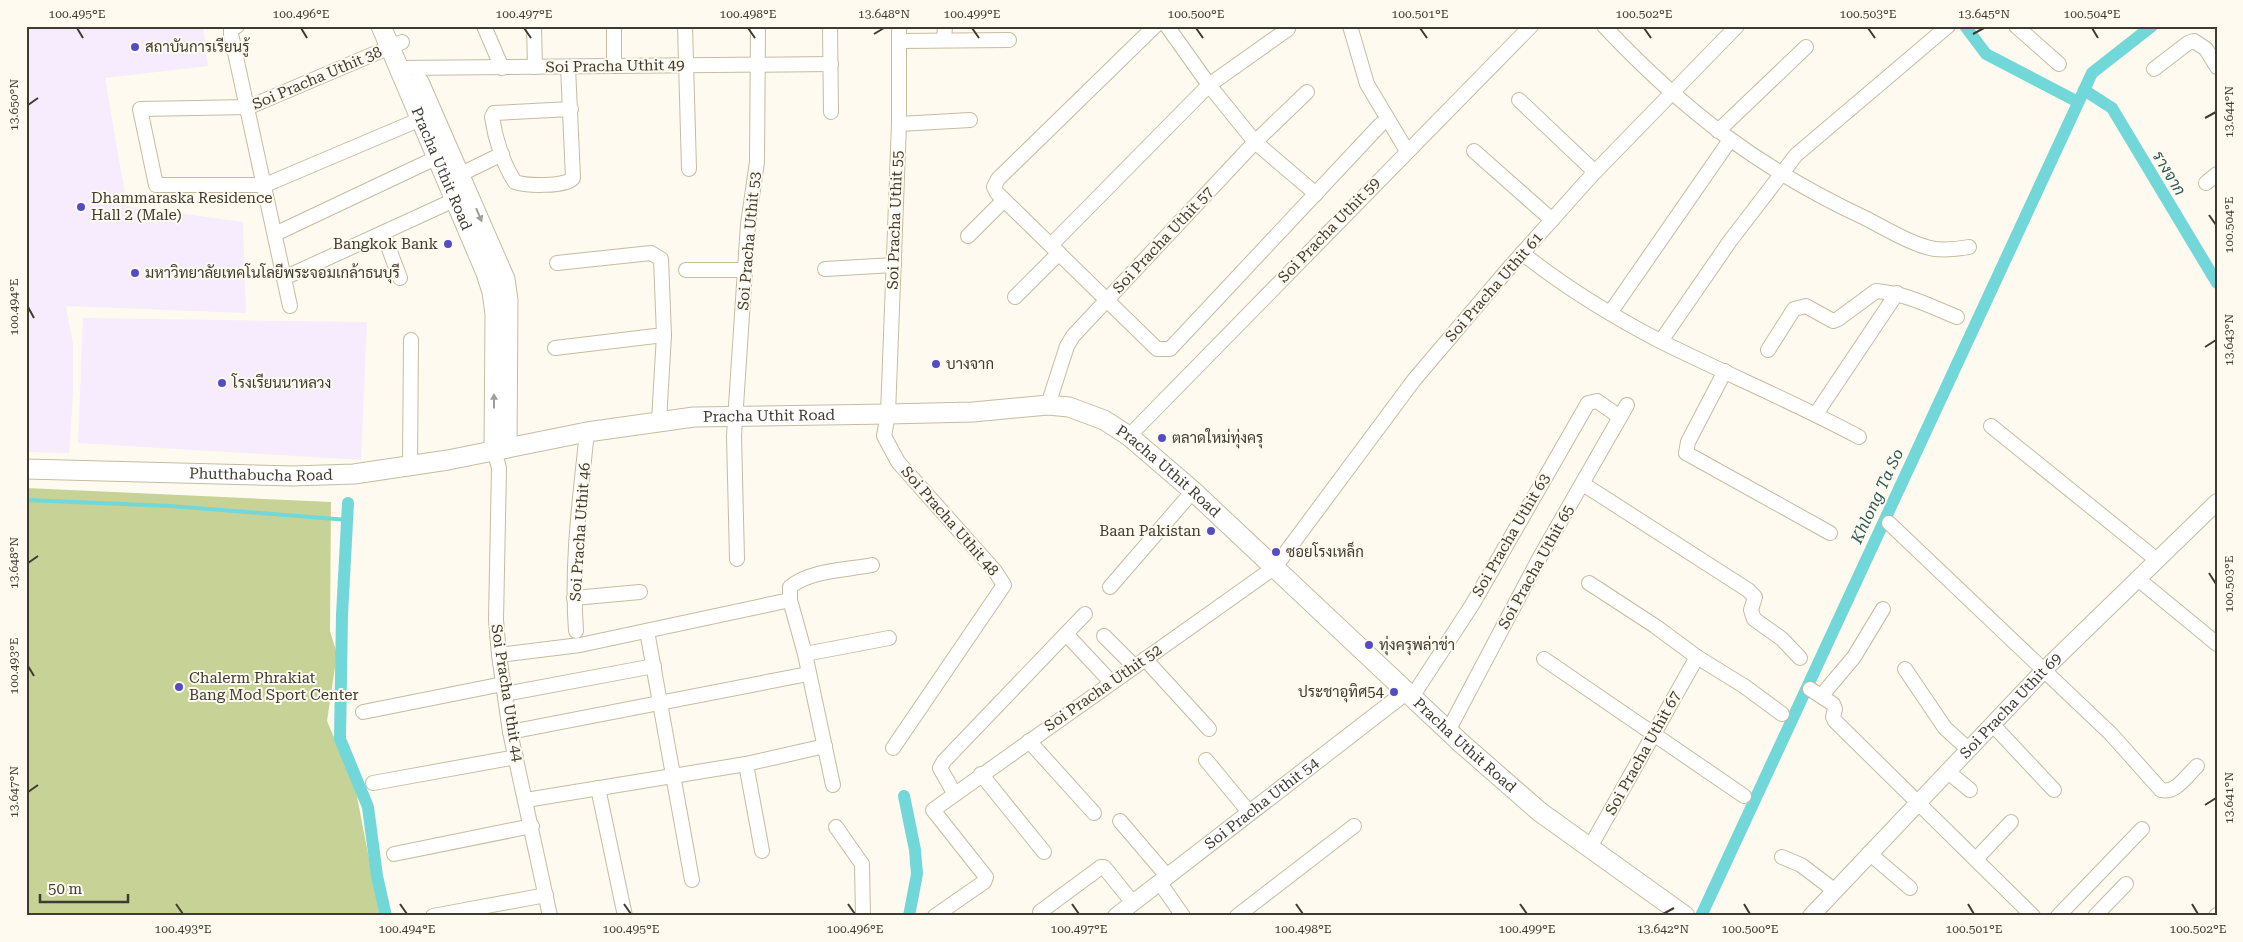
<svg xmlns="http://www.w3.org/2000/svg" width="2243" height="942" viewBox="0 0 2243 942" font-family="'Roboto Serif',Sarabun,serif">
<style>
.education{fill:#f6ecfd}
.green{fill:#c7d296}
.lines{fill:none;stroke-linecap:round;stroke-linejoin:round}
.stream{stroke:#72d7d8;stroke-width:4}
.canal{stroke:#72d7d8;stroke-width:12}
.minor-casing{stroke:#c5bca0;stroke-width:16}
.tertiary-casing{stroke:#c5bca0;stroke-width:18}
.secondary-casing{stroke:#c5bca0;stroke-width:21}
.minor{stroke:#fff;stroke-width:14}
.tertiary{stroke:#fff;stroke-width:16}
.secondary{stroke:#fff;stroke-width:19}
.oneway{fill:#9f9d98}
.ticks{fill:none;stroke:#3f3b30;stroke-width:2}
.poi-dot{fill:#544cc3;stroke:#fefaef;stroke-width:2}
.labels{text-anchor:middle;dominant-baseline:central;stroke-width:4;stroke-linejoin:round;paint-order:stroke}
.poi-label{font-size:15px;fill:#3f3b30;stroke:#fefaef;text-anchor:start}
.street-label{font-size:15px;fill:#3f3b30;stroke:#fefaef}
.water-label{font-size:16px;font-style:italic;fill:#295656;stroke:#fefaef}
.neatline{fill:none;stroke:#3f3b30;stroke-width:2}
.ticks-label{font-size:12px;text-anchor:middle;fill:#3f3b30}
</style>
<rect width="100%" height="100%" fill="#fefaef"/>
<g class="education">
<polygon points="26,26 203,26 208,66 105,78 127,206 243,222 246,313 66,306 73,344 73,394 69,453 26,452"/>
<polygon points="83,318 367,322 361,460 78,443"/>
</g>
<polygon class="green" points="26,488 331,502 330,631 337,654 327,721 355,786 380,916 26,916"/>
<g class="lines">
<polyline class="stream" points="26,500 170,506 348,520"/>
<g class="canal">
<polyline points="1965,26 1986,54 2078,102"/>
<polyline points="2084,90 2112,108 2217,283"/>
<polyline points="348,503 342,615 340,739 368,807 377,876 386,916"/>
<polyline points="904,796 915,850 917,874 909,916"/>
<polyline points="1701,916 2092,73 2152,26"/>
</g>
<defs>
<g id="minor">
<polyline points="237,26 231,29 231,34 290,306"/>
<polyline points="484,26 502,68"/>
<polyline points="534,26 535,67"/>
<polyline points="614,26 614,66"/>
<polyline points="685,26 689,169"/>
<polyline points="830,26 831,112"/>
<polyline points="1155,26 998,179 994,187 997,193 1157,349 1170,349 1380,125"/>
<polyline points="1167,26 1209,85 1255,142 1316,194"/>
<polyline points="1350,26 1367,84 1407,151"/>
<path d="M1604,26C1684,111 1760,169 1865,218C1885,228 1914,246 1935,249C1946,250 1958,249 1969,247"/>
<polyline points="2016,26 2059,64"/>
<polyline points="944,40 945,26"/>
<polyline points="900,41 1009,40"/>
<polyline points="402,42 249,107 140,109 156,185 265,185 428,116"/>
<path d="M568,67L573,178C566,187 526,186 515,182C503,164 495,138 492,117L494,113L571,109"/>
<polyline points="399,68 831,64"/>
<polyline points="2154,69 2188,43 2194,41 2206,49 2217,67"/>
<polyline points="1519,100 1595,172"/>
<polyline points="899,124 970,120"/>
<polyline points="1718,131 1806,47"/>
<polyline points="1474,151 1552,220"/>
<polyline points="453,178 502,154"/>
<polyline points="2206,183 2217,174"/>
<polyline points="383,233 400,278"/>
<polyline points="275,234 438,157"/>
<polyline points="968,236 1004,200"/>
<polyline points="1051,245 1209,85 1288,29"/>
<path d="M1522,253C1565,287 1612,316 1660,341C1726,374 1794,402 1859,437"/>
<polyline points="557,263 651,253 661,259 664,335 659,421"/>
<polyline points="825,269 894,265"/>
<polyline points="686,270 744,270"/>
<polyline points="284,278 463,196"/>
<polyline points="1015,297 1059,253"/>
<polyline points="1610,313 1730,140"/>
<polyline points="1661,341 1730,241 1796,155 1948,26"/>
<polyline points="555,348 664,335"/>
<path d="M1768,350L1794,309L1806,306L1833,321L1838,319L1876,291C1905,293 1930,306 1957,317"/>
<polyline points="1725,371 1688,442 1686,453 1830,533"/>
<polyline points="1048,405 1067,346 1073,336 1255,142 1307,92"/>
<polyline points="1816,414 1897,293"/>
<polyline points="1991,426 2157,560"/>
<polyline points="1129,436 1531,26"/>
<polyline points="494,450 499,468 496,620 499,655 510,732 550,916"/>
<polyline points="410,466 411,340"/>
<polyline points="1583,484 1748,590 1755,597 1751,610 1754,619 1782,639 1800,658"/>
<path d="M1889,523L2111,734L2161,790C2176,794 2187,775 2197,766"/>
<polyline points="737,559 734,436 748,224 757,162 758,26"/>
<polyline points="2138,579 2217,644"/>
<polyline points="1589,583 1655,626 1697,657 1744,686 1782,714"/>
<polyline points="1110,587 1193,491"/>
<polyline points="574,598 640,592"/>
<path d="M576,631C571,565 580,498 587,432"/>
<polyline points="647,631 692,880"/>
<polyline points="1066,634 1111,682"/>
<polyline points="1104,636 1134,666"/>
<polyline points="805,654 889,638"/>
<polyline points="499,655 580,645 790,600"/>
<polyline points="1145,659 1209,729"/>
<polyline points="1544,659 1744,796"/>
<polyline points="1905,669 1945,728 1968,749"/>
<polyline points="1810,689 1833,704 1835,709 1833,717 1835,721 2033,916"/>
<polyline points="505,694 654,666"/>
<polyline points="1822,695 1854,657 1883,609"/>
<polyline points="1412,697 1472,605 1588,403 1597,401 1620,417"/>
<polyline points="363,712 503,684"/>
<polyline points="1992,724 2054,790"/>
<polyline points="1448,731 1540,557 1627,405"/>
<polyline points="510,732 808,674"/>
<polyline points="1029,741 1094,813"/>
<polyline points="893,748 1004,585 995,571 898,462 884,436 888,414 899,124 899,26"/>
<polyline points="1206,760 1249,812"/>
<polyline points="746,764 762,851"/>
<polyline points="1947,771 1970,790"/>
<polyline points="981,774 1044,852"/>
<polyline points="373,783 516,757"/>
<path d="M833,785L805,654L790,600V587C810,570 847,570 872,565"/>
<polyline points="598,788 625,916"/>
<polyline points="954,793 940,768 944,761 1085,614"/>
<polyline points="526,800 746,764 825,746"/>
<polyline points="1120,821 1167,876"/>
<polyline points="836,827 862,864 863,916"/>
<polyline points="1589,849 1697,657"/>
<polyline points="1869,853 1910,888"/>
<polyline points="394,854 532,826"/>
<polyline points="1782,857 1801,865 1834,890"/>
<polyline points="1976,859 2011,822"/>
<polyline points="1160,883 1183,916"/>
<polyline points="1040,912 1101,867 1104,867 1133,903"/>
<polyline points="433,916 546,895"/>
<polyline points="935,916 984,882 986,877 933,810 1275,567 1414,380 1509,268 1592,175 1737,26"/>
<polyline points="1237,916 1354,826"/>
<polyline points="2058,916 2142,829"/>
<polyline points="2095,916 2126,884"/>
<polyline points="2216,916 2217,915"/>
</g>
<g id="tertiary">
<path id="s1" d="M1116,916L1406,692"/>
<path id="s2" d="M1811,916L2044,670L2217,502"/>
</g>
<g id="secondary">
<path id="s3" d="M381,26L486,273L492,292L495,314L494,450"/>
<polyline points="419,82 505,279 508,300 507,448"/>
<path id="s4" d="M26,469L293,476L354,474L448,460L587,432L694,417L888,414L973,412L1048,405L1069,407L1104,420L1129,436L1193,491L1461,743L1540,812L1685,916"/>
</g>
</defs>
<use href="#minor" class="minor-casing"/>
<use href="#tertiary" class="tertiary-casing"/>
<use href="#secondary" class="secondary-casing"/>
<use href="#minor" class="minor"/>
<use href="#tertiary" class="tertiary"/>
<use href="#secondary" class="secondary"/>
</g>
<defs><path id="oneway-solid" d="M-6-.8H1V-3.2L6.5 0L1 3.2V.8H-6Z" transform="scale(1.25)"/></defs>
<g class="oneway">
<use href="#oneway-solid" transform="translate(479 215) rotate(67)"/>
<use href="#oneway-solid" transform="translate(494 401) rotate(-90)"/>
</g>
<path class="ticks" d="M77,28L83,38M301,28L307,38M524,28L531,38M748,28L755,38M972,28L979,38M1196,28L1203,38M1420,28L1427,38M1644,28L1651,38M1868,28L1875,38M2092,28L2098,38M874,34L884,28M1973,34L1984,28M28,105L38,98M2205,118L2216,112M2209,215L2216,225M28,307L34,318M2205,347L2216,340M28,563L38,556M2209,573L2216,584M28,666L34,676M28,792L38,785M2205,805L2216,798M176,904L183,914M400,904L407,914M624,904L631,914M848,904L855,914M1072,904L1079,914M1296,904L1303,914M1520,904L1527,914M1744,904L1750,914M1968,904L1974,914M2192,904L2198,914M1663,914L1674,908"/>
<g class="poi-dot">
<circle cx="135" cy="47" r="5"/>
<circle cx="81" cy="207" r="5"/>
<circle cx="448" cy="244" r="5"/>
<circle cx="135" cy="273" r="5"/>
<circle cx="936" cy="364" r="5"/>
<circle cx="222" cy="383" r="5"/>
<circle cx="1162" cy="438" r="5"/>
<circle cx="1211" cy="531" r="5"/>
<circle cx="1276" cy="552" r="5"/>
<circle cx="1369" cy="645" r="5"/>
<circle cx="179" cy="687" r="5"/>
<circle cx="1394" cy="692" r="5"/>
</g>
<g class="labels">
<g class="poi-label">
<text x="145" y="47">สถาบันการเรียนรู้</text>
<text x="91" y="198">Dhammaraska Residence<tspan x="91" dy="17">Hall 2 (Male)</tspan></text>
<text x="438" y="244" text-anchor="end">Bangkok Bank</text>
<text x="145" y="273">มหาวิทยาลัยเทคโนโลยีพระจอมเกล้าธนบุรี</text>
<text x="946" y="364">บางจาก</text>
<text x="232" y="383">โรงเรียนนาหลวง</text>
<text x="1172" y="438">ตลาดใหม่ทุ่งครุ</text>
<text x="1201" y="531" text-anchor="end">Baan Pakistan</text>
<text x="1286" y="552">ซอยโรงเหล็ก</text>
<text x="1379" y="645">ทุ่งครุพล่าช่า</text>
<text x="189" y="678">Chalerm Phrakiat<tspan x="189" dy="17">Bang Mod Sport Center</tspan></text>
<text x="1384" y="692" text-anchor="end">ประชาอุทิศ54</text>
</g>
<g class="street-label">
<text transform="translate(615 66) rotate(-1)">Soi Pracha Uthit 49</text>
<text transform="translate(317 78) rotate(-23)">Soi Pracha Uthit 38</text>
<text stroke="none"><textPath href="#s3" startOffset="155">Pracha Uthit Road</textPath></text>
<text transform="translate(895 220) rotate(-88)">Soi Pracha Uthit 55</text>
<text transform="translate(1329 230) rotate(-46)">Soi Pracha Uthit 59</text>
<text transform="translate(1163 240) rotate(-47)">Soi Pracha Uthit 57</text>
<text transform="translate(749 241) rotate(-85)">Soi Pracha Uthit 53</text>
<text transform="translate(1494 287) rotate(-49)">Soi Pracha Uthit 61</text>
<text stroke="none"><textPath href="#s4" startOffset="748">Pracha Uthit Road</textPath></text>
<text stroke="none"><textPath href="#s4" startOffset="1168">Pracha Uthit Road</textPath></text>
<text stroke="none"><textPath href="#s4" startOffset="235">Phutthabucha Road</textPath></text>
<text transform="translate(950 521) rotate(49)">Soi Pracha Uthit 48</text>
<text transform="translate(580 532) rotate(-86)">Soi Pracha Uthit 46</text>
<text transform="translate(1511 535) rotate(-60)">Soi Pracha Uthit 63</text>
<text transform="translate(1536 567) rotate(-61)">Soi Pracha Uthit 65</text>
<text transform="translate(1103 688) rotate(-35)">Soi Pracha Uthit 52</text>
<text transform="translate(507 693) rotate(81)">Soi Pracha Uthit 44</text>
<text stroke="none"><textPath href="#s2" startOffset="290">Soi Pracha Uthit 69</textPath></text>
<text stroke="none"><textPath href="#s4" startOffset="1572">Pracha Uthit Road</textPath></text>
<text transform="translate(1643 753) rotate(-61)">Soi Pracha Uthit 67</text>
<text stroke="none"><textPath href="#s1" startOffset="184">Soi Pracha Uthit 54</textPath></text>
</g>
<g class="water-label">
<text transform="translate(2169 173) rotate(59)">รางจาก</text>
<text transform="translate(1877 496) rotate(-65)">Khlong Ta So</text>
</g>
</g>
<rect width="2243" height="942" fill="none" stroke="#fefaef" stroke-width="55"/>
<path d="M40 894v8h88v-8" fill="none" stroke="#3f3b30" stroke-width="2.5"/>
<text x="48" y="894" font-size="15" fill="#3f3b30" stroke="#fefaef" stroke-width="4" paint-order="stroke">50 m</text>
<rect x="28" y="28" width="2188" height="886" class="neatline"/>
<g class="ticks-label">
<text x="77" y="18">100.495°E</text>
<text x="301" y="18">100.496°E</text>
<text x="524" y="18">100.497°E</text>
<text x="748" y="18">100.498°E</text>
<text x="884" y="18">13.648°N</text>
<text x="972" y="18">100.499°E</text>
<text x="1196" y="18">100.500°E</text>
<text x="1420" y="18">100.501°E</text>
<text x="1644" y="18">100.502°E</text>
<text x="1868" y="18">100.503°E</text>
<text x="1984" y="18">13.645°N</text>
<text x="2092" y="18">100.504°E</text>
<text transform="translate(14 105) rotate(-90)" y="4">13.650°N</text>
<text transform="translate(2229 112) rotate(-90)" y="4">13.644°N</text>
<text transform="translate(2229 225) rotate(-90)" y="4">100.504°E</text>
<text transform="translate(14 307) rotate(-90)" y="4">100.494°E</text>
<text transform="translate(2229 340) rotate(-90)" y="4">13.643°N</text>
<text transform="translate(14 563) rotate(-90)" y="4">13.648°N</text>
<text transform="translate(2229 584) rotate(-90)" y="4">100.503°E</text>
<text transform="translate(14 666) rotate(-90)" y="4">100.493°E</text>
<text transform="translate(14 792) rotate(-90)" y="4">13.647°N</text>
<text transform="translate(2229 798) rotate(-90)" y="4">13.641°N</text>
<text x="183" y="933">100.493°E</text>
<text x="407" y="933">100.494°E</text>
<text x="631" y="933">100.495°E</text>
<text x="855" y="933">100.496°E</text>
<text x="1079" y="933">100.497°E</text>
<text x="1303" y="933">100.498°E</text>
<text x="1527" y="933">100.499°E</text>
<text x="1663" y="933">13.642°N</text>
<text x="1750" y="933">100.500°E</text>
<text x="1974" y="933">100.501°E</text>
<text x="2198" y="933">100.502°E</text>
</g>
</svg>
